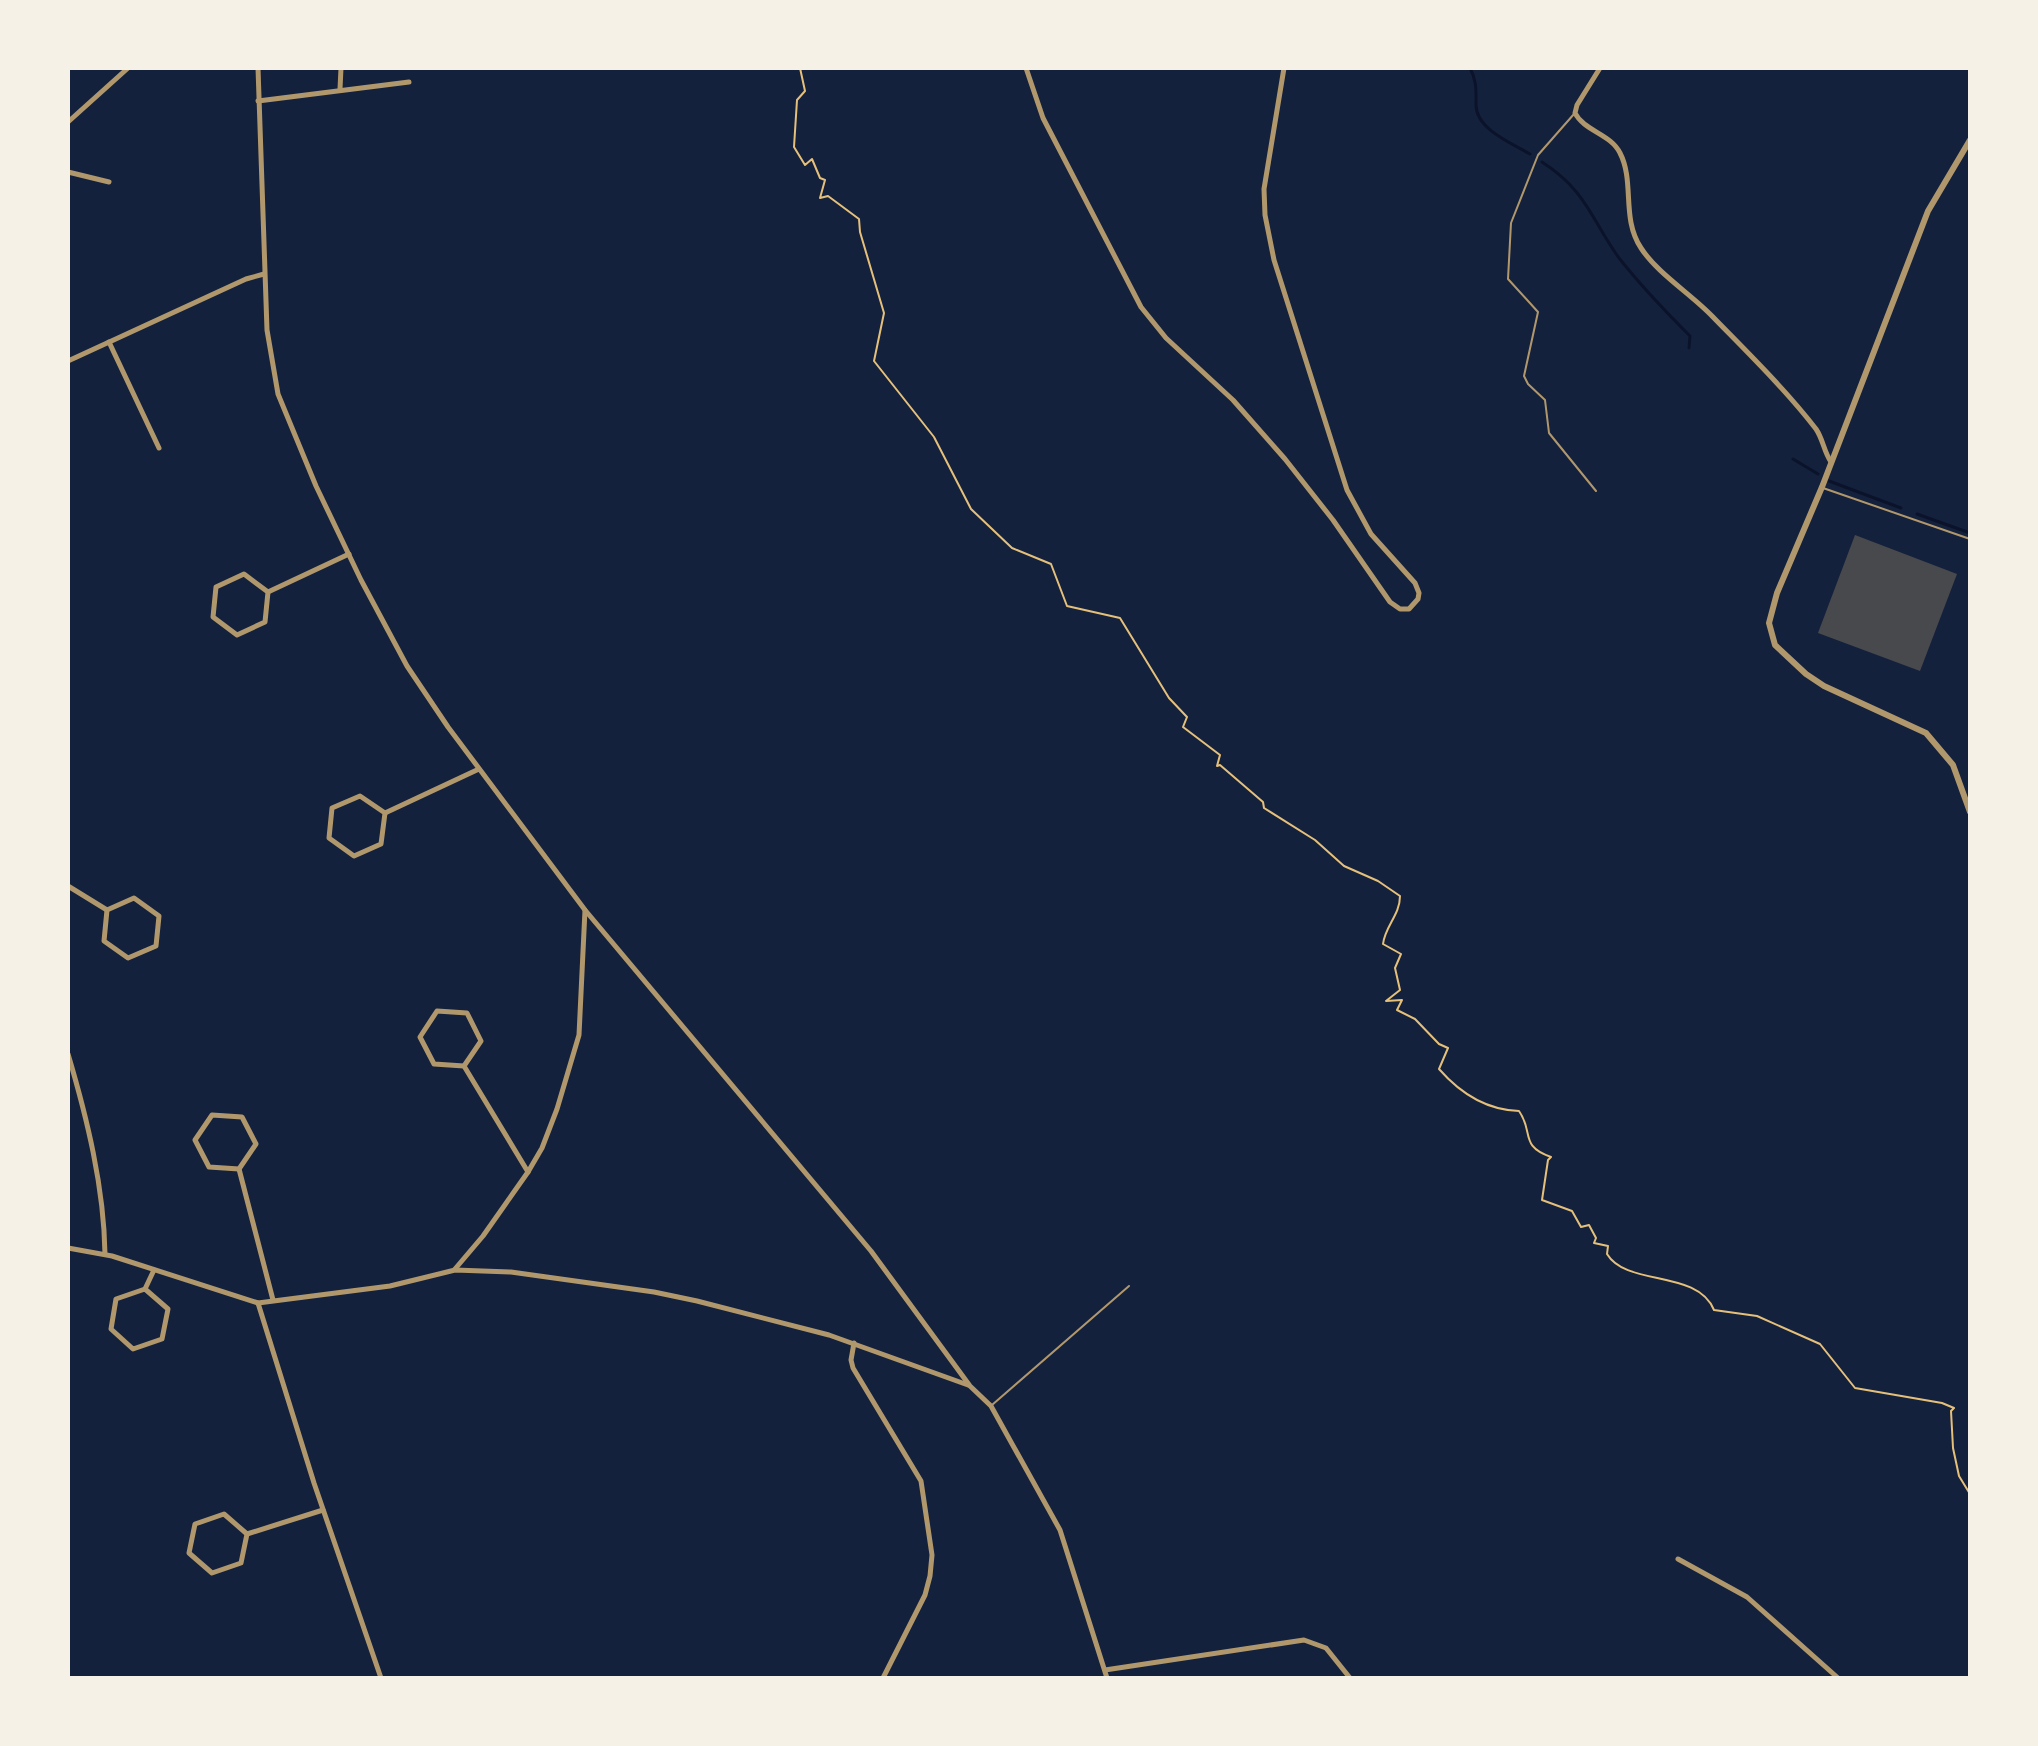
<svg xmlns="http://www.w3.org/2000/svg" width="2038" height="1746" viewBox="0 0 2038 1746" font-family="'IBM Plex Serif',serif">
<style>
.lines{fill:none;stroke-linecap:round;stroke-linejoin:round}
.stream{stroke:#0b132b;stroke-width:3}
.building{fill:#48494c}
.path{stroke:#e5c07b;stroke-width:2}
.service{stroke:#b1986c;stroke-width:2}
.minor{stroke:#b1986c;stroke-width:5}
.tertiary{stroke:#b1986c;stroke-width:6}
</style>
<rect width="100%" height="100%" fill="#14213d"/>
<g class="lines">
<g class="stream">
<path d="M1470,68C1477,81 1476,91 1476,105C1476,129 1511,143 1530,154"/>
<path d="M1542,162C1587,191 1591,219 1619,258C1641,286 1665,311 1690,336L1689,348"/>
<polyline points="1793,459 1818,474"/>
<polyline points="1829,481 1901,508"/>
<polyline points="1917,514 1970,533"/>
</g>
</g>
<polygon class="building" points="1855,535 1957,574 1920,671 1818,633"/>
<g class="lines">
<path class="path" d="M800,68L805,91L797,100L794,147L805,165L812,159L820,178L825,180L820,198L828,196L859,219L860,232L884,313L874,361L934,437L971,509L1012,548L1051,564L1067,606L1120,618L1169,698L1187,717L1183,727L1220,755L1217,766L1220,765L1263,802L1264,808L1315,840L1344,866L1378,881L1400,896C1400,915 1385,926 1383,944L1401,954L1395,968L1400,990L1386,1001L1402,1000L1397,1010L1415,1019L1439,1044L1448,1048L1439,1069C1460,1093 1485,1110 1519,1111C1534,1132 1519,1146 1551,1157L1548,1160L1542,1200L1572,1211L1581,1227L1589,1225L1596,1238L1594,1243L1608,1246L1607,1254C1627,1287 1697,1269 1714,1310L1757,1316L1820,1344L1855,1388L1942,1403L1954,1408L1951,1411L1953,1448L1959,1476L1970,1494"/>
<g class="service">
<polyline points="1574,114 1538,155 1511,223 1508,279 1538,312 1524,376 1528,384 1545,400 1549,433 1596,491"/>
<polyline points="1823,488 1970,539"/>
<polyline points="992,1405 1129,1286"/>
</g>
<g class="minor">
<polyline points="258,68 267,330 278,394 316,486 361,580 407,666 448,727 585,910 871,1251 970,1386 991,1406 1060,1530 1107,1678"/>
<polyline points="1026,68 1043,118 1141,307 1166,338 1233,400 1285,459 1333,520 1390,602 1400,609 1409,609 1418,599 1419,593 1415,583 1371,534 1347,490 1274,260 1265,215 1264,189 1284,68"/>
<path d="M1600,68L1577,105L1575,113C1584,131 1611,134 1620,153C1635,182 1621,218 1641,248C1657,273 1691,294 1712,316C1747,352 1785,389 1816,429C1823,439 1824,452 1831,462"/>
<polyline points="340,89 341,68"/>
<polyline points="258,101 409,82"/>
<polyline points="68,122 128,68"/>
<polyline points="68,172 109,182"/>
<polyline points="109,342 159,448"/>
<polyline points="68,361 246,279 264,274"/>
<polygon points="244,574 268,592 265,622 237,635 213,617 216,587"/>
<polyline points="268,592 349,554"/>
<polygon points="360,796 385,813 381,844 354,856 329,838 332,808"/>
<polyline points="385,813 479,769"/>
<polyline points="68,886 107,910"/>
<polygon points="134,898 159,916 156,946 128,958 104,941 107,910"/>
<polygon points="437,1011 467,1013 481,1041 464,1066 434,1064 420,1037"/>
<path d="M68,1054C87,1118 104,1187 105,1254"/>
<polyline points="464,1066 528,1172"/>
<polygon points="212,1115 242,1117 256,1144 239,1169 209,1167 195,1140"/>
<polyline points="239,1169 273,1300"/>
<polyline points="68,1248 112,1256 258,1303 390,1286 455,1270 511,1272 654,1292 697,1301 829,1335 968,1385"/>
<polyline points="455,1269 483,1236 528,1172 542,1148 557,1109 579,1035 585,910"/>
<polygon points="145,1289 168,1309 162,1339 133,1349 111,1329 116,1299"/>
<polyline points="145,1289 154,1270"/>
<polyline points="258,1303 314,1483 381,1678"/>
<polyline points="854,1343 851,1360 853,1368 921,1481 932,1555 930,1576 925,1595 883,1678"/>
<polygon points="224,1514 247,1534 241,1563 212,1573 189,1553 195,1524"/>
<polyline points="247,1534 323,1510"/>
<polyline points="1678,1559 1747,1597 1838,1678"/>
<polyline points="1105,1670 1304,1640 1326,1648 1350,1678"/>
</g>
<polyline class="tertiary" points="1970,140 1928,211 1822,487 1777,593 1769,623 1775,645 1806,674 1824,686 1926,733 1953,765 1970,812"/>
</g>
<rect width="2038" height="1746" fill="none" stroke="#f6f1e7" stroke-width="140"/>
</svg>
